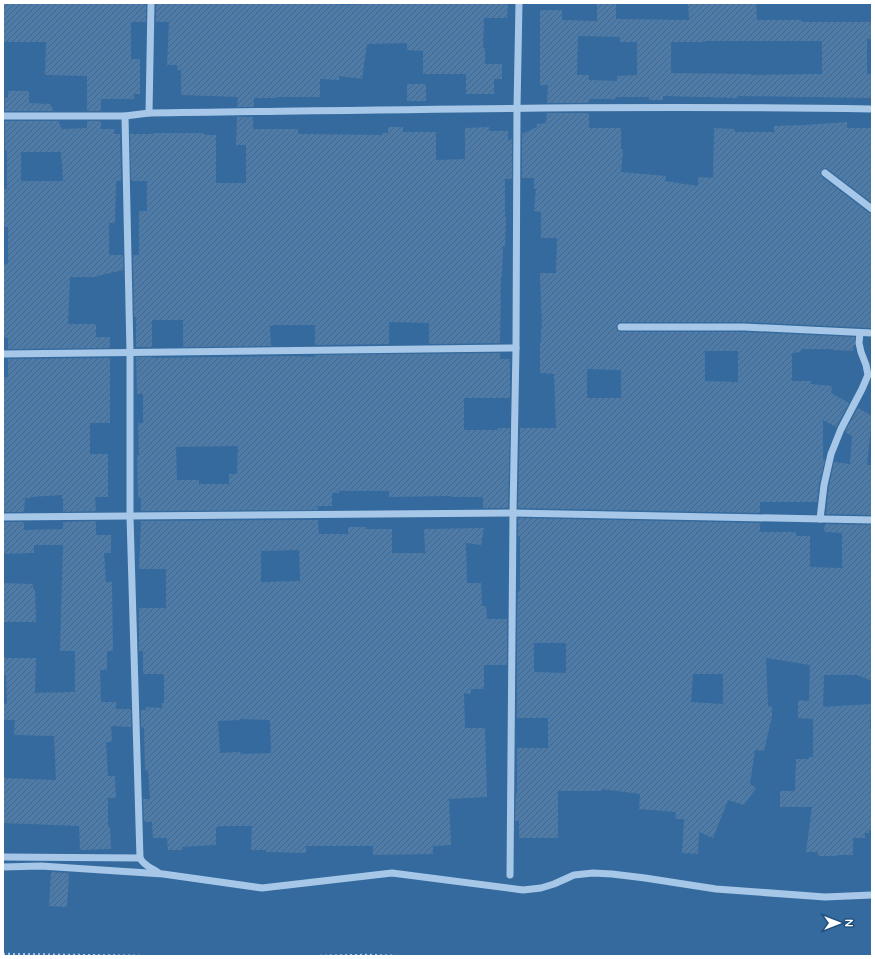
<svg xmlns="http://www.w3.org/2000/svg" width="875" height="959" viewBox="0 0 875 959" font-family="Quicksand,sans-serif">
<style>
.green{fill:#346a9d}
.building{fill:url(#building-hatch);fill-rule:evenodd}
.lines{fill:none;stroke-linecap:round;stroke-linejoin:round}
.path{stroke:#a6c7e7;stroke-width:2.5;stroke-dasharray:2 3;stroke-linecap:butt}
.minor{stroke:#a6c7e7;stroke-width:7}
</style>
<defs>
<pattern id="building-hatch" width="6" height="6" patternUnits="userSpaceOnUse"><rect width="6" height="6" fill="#4e7caa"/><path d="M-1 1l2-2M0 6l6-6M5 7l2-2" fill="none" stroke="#4d6680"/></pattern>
</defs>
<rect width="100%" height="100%" fill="#21507f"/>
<rect class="green" x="3" y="3" width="869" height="953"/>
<g class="building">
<polygon points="25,3 146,3 146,22 131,22 131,59 140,59 140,94 134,94 134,99 101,99 101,111 87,111 87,76 45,75 46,42 3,42 3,4 25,4"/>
<polygon points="156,3 339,3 339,5 403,3 508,3 507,18 484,18 483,48 485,48 485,64 502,64 502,79 494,79 494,94 466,94 466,74 423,74 423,51 407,50 407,43 367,44 362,79 339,76 339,80 320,79 320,97 277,97 277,98 254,98 254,107 237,107 238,97 181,95 181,70 177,70 177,65 167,65 169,22 156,22"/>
<path d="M597,3H616V19L689,20L688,3H756L757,20H802V22H872V39H867V74H872V98L738,96V98L663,96V100H649V97H615V99H589V103H547L548,85H540V10H562V20L597,21ZM578,36L620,37V42H637V75L617,76V81L589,80V75H577ZM705,41H822V74L751,75V74L671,73V42H705Z"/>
<rect x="407" y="84" width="19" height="17"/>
<polygon points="8,91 29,91 29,103 50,104 54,111 5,111 5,98 8,98"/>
<path d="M547,113H589V128H621V149L623,150L621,172L666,176L665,181L698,186V177L713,178L714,128L735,129V132H774V126L805,125L847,122V128H872V203L828,169L825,168L823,169L820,173L822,177L869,213L872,214V278L871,328L744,322H621L618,323L616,327L617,330L621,332H744L855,337V346H854L853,351L832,350V349H801V352L792,353V381H811V384L832,386L831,393L849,403L836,427L823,420V459L825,460L819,484L817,502H760V513L518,508L520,428H556L554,374L540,373V343H541V329H542L540,273H556L557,238H541V212L534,211L536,189H534V178H522V134L537,127V124L546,123ZM705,351H738V382L705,381ZM587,369L621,370V398H587Z"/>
<polygon points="237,117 253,117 253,129 298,129 298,134 382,135 382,133 388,133 388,127 403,127 403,132 436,132 436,160 465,159 465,128 489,127 489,131 508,131 508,141 512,139 512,179 505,179 505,217 506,217 505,247 503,246 502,276 501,276 500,343 429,344 429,323 389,322 389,344 315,345 315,325 272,325 272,326 270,326 271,346 183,347 183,320 152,320 152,347 136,347 136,317 134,317 133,255 139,255 139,211 147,211 147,181 131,181 130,134 153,134 153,133 204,133 204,135 216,135 216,183 246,183 246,145 236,145"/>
<path d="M5,121H58L62,129L87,128V121H101V129H114V134H120L121,181H116L115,223H109V255H123V270L97,276V277H70L68,324H96V337H110V348L8,349V338L3,337V264H8V227H3V189H7V151H5ZM21,152H61L63,181H21Z"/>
<path d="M500,353V359H510V398H464V430H498V428H510L508,508H483V497H452V496L389,497V491H339V493H332V506H317L318,510L141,511V498H138L137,455H139L138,423H143V394H137L136,357H152V358L287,356L314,357V355ZM238,446L237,474H229V484H199V480H177L176,447Z"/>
<polygon points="110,358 110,423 90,423 90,454 108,454 108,497 95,497 96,511 63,512 63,499 62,499 62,495 31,497 31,498 25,498 24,512 3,512 3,377 8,377 8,359"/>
<polygon points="858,408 872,416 867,465 872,465 872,515 826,514 829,486 834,462 850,464 852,436 845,432"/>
<path d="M518,518L760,523V532H796V536H810V567L842,568V533L824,532L825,524L872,525V595H871L872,681L857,675H824L823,707L871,704L870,729H872V830H869V833H865V838H853V855H838V856H818V852H806L812,807H780V791H795L796,759H809V757H813V719L798,718V700L809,701L810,665L766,658L768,706L772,707V716L764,751L755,750L750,784L756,788L744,805L728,800L713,838L699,832L698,854L682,853L684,819H675L676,812L639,809L640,794L602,789V791H558V838H519V821H515L516,794H517V748H548V718H517V619L518,591H520V536H518ZM534,643H566V673L534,672ZM693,674H723V704L691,702Z"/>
<path d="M318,520L319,534H348V527H366V529H392V553H425L424,529L484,528L481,545L466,543L467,583H481L482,606H486L487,619H507V665H484V689H471V694L464,693L465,728H485L487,797L449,799L451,845L433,846V854L373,855V846H306V853L266,852V850H251L252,826H219V827H216V845L182,847V850H168L167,838H153L152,822H144L143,799H150L148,770H145L144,728L141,727V710H146V707L162,708V703H164V675H163V674H143V651H139V608H166V569H139L141,521ZM299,550L300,581L261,582V551ZM241,719L270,720L271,753L241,754L240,752L220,753L218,721L241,720Z"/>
<polygon points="96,521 96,535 111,535 111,553 104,553 106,582 112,582 113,651 107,651 107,670 100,670 101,702 116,702 116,709 131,709 131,727 111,726 112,742 106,742 108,776 115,776 116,798 108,798 108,827 110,826 111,849 80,850 79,826 3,823 3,778 56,780 54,736 14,735 15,720 3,720 3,703 7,704 6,675 3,675 3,658 36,658 35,693 75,692 75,651 60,651 63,545 34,545 34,553 3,554 3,522 24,522 24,530 63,529 63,522"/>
<polygon points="3,583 33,584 33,589 35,589 36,622 3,622"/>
<polygon points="51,872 69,873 67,907 49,906"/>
</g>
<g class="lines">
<g class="path">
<polyline points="3,954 142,956"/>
<polyline points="320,956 367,955 396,956"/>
</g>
<g class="minor">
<polyline points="149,113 151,3"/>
<path d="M3,116H125L149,113C390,110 631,105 872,109"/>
<path d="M125,116L130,353V517L140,858C144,866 152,868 159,873"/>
<polyline points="825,173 872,209"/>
<polyline points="621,327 744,327 872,333"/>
<polyline points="3,354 516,348"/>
<polyline points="3,517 513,513 872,520"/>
<polyline points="820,519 824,485 831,454 841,429 862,389 868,375 866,365 861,352 859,343 860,333"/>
<polyline points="3,857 140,858"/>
<polyline points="3,867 41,866 163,874 262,888 392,873 523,890 541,888 554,884 574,875 593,873 612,874 645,878 716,889 825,897 872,895"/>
<polyline points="510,875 513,513 516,348 517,108 519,3"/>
</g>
</g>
<rect width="875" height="959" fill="none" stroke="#ffffff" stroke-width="8"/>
<g transform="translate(839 923) rotate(90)" stroke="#21507f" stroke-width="3" paint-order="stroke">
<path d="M0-3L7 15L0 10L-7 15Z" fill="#ffffff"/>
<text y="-6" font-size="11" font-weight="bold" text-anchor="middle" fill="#ffffff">N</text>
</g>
</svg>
